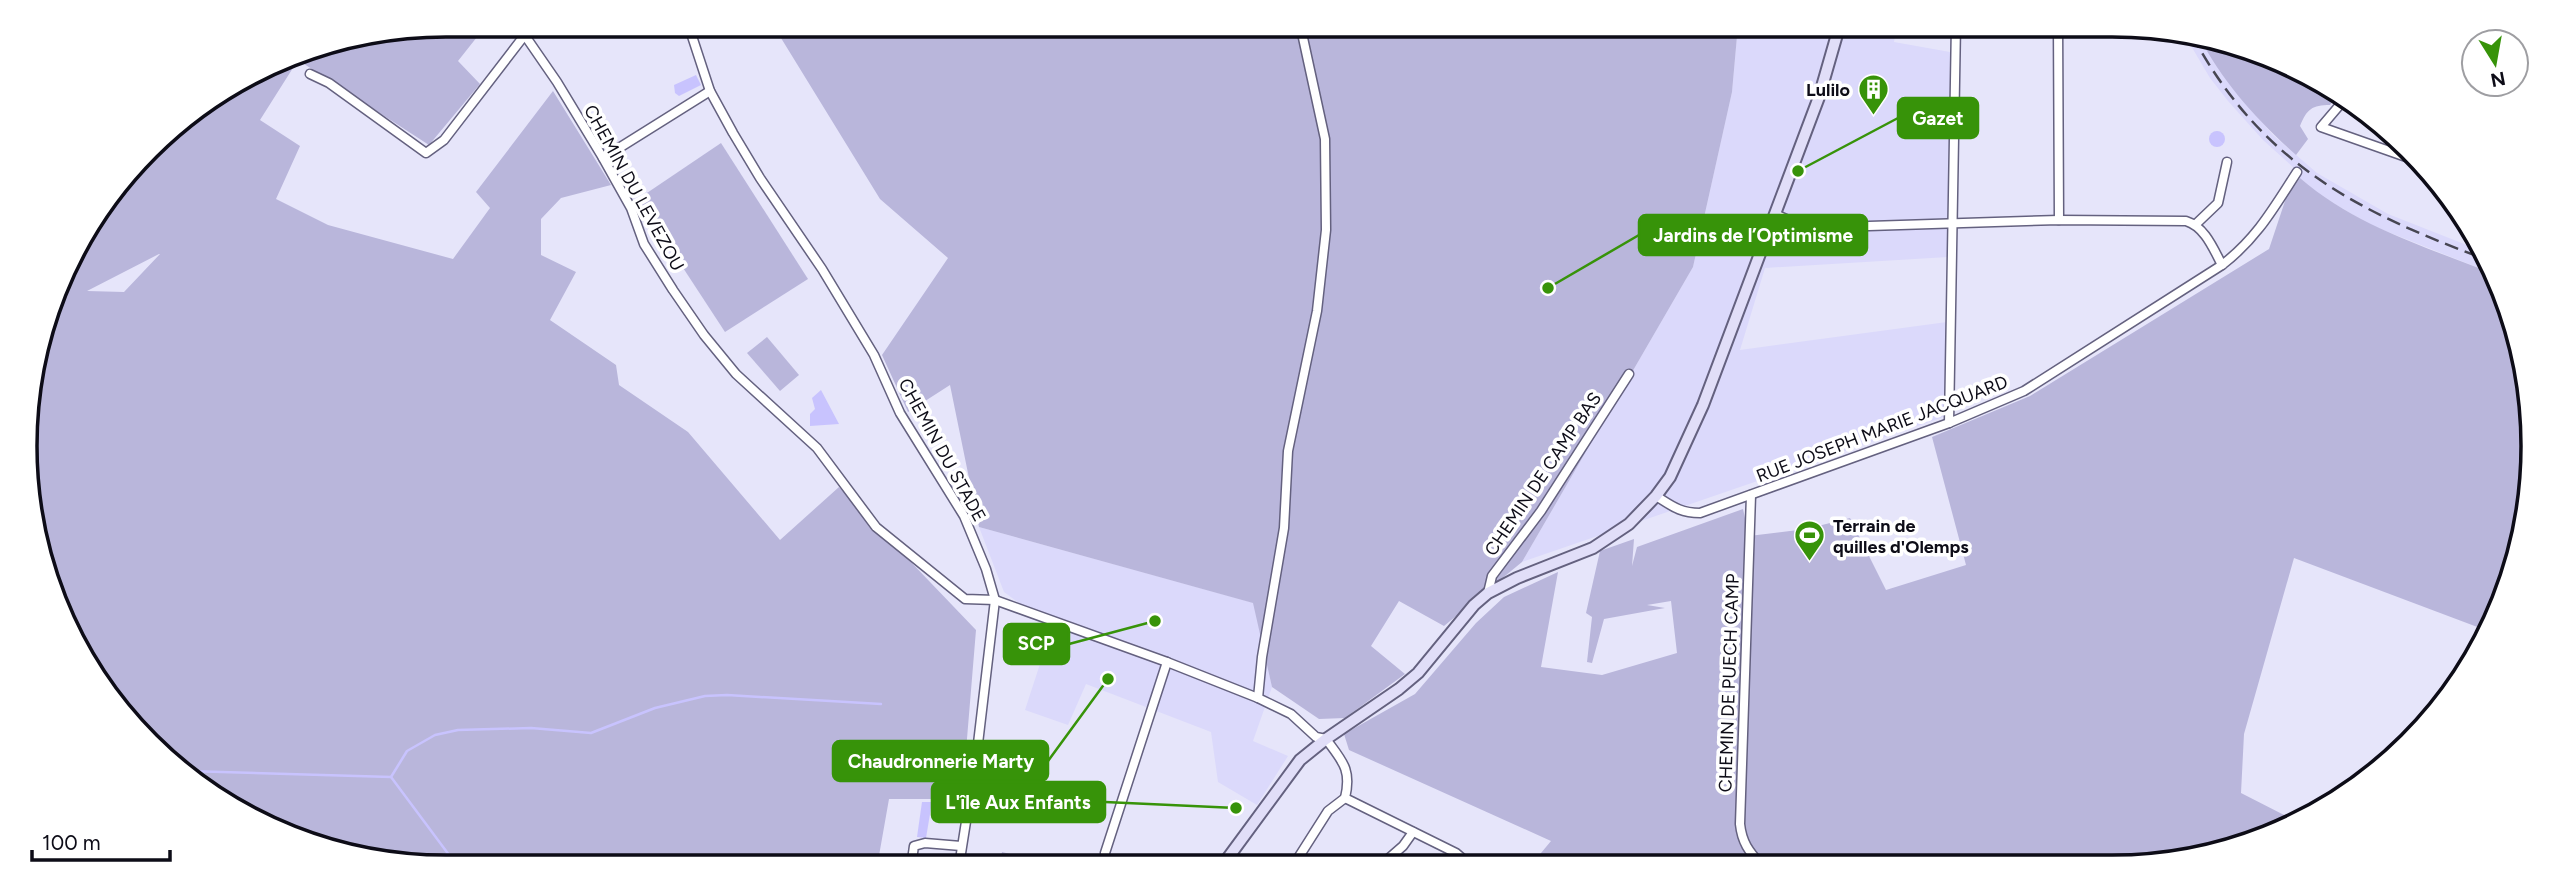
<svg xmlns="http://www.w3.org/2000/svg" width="2558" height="892" viewBox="0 0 2558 892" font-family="Figtree,sans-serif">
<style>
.built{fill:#dbd9fb}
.green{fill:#b9b6db;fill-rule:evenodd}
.water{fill:#c8c3fe}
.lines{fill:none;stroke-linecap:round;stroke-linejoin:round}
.stream{stroke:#c8c3fe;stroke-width:2.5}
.street-casing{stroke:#64617f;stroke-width:11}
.secondary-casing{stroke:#64617f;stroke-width:14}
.street{stroke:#fff;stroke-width:8}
.secondary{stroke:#e1def8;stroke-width:10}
.rail{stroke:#474653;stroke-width:2.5;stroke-dasharray:14 7;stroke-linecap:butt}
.labels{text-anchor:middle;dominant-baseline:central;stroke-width:7;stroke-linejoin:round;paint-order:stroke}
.poi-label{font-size:18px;font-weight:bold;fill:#0d0c17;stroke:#fff;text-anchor:end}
.street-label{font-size:18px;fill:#0d0c17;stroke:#fff}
.rim{fill:none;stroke:#0d0c17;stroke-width:3.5}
.leader{fill:none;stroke:#379309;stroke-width:2.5}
.callout-dot{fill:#379309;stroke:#fff;stroke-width:2.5}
.callout{fill:#379309;stroke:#379309;stroke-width:2.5}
.callout-label{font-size:19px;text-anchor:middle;font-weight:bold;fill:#fff}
</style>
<rect width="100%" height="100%" fill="#e6e5fa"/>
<g class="built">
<polygon points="1738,25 1897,25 1894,42 1950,52 1948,257 1765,268 1740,350 1947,322 1952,414 1522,562 1693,267 1732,92"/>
<polygon points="2184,34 2199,36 2206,49 2253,112 2273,135 2317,173 2388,214 2482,251 2489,272 2368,224 2317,193 2300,178 2294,168 2263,140 2228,101 2210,78"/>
<polygon points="979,527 1254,603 1272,687 1253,741 1288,756 1257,805 1218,782 1211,732 1086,684 1068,725 1025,710 1052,627 1004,592"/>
</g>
<g class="green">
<path d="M446,25H463L477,37L458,61L480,84L429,145L298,60L260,120L300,146L276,199L328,225L453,259L490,208L476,192L553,91L611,185L561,198L541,219V255L576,272L550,320L616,365L619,385L688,432L780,540L839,487L976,630L962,799H889L877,867H446L337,853L211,796L96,681L39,555L28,391L68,259L168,129L285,56ZM160,254L124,292L87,291L159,254Z"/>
<polygon points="773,25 1738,25 1732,92 1693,267 1522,562 1444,626 1399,601 1371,646 1405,674 1345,718 1319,719 1272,687 1253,603 979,527 950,385 908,412 882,355 948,258 880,199"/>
<path d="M2199,36L2221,39L2337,96L2330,105C2312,105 2307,109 2300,126L2308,139L2296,155C2259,122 2221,81 2199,36Z"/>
<polygon points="721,143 808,279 725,332 638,199"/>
<path d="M2300,178C2354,225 2423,246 2489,272L2530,391L2519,555L2488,631L2294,558L2244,734L2241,793L2300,823L2298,824L2167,864L1531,865L1551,841L1349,750L1344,734L1415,694L1476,623L1504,597L1558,572L1541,667L1602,675L1677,653L1671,601L1647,605L1665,608L1604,619L1592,663L1587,662L1592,617L1586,613L1600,551L1634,539L1632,566L1637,547L1743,509L1749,536L1806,529L1850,518L1886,590L1966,565L1932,437L2030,396L2269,249L2287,195Z"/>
<polygon points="767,337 799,375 780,391 747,353"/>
<polygon points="1002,852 1026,858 1024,866 999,866"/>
</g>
<g class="water">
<polygon points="696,75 701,85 679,96 675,93 674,85"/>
<circle cx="2217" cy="139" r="8"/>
<polygon points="821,390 839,424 810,426 810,414 815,409 812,398"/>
<polygon points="922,802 932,802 926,838 917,837"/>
</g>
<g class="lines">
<g class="stream">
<polyline points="187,771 391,777 458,867"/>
<polyline points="391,777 407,751 435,735 458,730 531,728 591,733 655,708 705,696 727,695 881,704"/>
</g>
<defs>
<g id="street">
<path d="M517,24L557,82L603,158L631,208L644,244L673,290L704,335L736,374L817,448L876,527L965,599L995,600L1167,662L1258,698L1291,714L1316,737L1326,739C1342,761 1352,769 1345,798L1456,853L1463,859L1464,865"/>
<polyline points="688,24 710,91 733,133 760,178 822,269 874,355 900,413 964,516 986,569 995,600 977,752 959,866"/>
<polyline points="2058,24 2059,220"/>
<polyline points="310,74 329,83 426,153 444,140 524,36"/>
<polyline points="2344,100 2321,127 2409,158"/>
<polyline points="603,158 710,91"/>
<polyline points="1775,214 1806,228"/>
<polyline points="2196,224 2218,203 2227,162"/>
<path d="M1767,236L1806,228L2059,220L2186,221C2205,227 2213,248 2222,265"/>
<polyline points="1949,423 1956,24"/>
<path d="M1751,495L1740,824C1742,843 1749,851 1761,865"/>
<path d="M1656,496C1672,506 1680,513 1700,513L1949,423L2024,391L2222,265C2257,238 2273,209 2297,172"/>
<polyline points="1488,593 1492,576 1541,511 1629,374"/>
<polyline points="1258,698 1262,657 1284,528 1288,451 1317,311 1326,230 1325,139 1300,24"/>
<polyline points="1107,863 1105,853 1167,662"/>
<polyline points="1293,866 1328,811 1345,798"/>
<polyline points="1380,866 1403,846 1413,832"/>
<polyline points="911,867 914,846 925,843 961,846"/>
</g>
<polyline id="secondary" points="1222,866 1300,760 1326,739 1399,689 1418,673 1474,605 1488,593 1517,578 1593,548 1629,524 1656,496 1670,477 1703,405 1819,97 1840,24"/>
</defs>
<use href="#street" class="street-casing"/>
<use href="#secondary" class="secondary-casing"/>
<use href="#street" class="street"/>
<use href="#secondary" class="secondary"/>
<path class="rail" d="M2192,35C2260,162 2355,211 2485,259"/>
</g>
<defs>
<symbol id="building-pin" viewBox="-11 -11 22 30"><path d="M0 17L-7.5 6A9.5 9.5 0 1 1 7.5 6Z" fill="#379309" stroke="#fff"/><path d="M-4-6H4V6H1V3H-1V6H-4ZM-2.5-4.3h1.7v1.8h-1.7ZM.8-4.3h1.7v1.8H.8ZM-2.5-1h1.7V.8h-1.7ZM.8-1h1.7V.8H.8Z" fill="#fff"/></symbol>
<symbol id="stadium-pin" viewBox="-11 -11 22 30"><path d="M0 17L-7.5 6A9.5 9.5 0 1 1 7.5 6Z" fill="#379309" stroke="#fff"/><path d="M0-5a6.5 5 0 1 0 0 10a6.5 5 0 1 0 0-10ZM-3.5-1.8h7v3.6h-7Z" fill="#fff"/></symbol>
</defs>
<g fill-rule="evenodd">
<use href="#building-pin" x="1856" y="72" width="35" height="47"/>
<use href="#stadium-pin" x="1792" y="518" width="35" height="47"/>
</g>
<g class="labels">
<g class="poi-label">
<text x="1850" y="90">Lulilo</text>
<text x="1833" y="526" text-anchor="start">Terrain de<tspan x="1833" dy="21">quilles d'Olemps</tspan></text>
</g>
<g class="street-label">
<text transform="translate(634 188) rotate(61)">CHEMIN DU LEVEZOU</text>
<text transform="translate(1882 429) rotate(-21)">RUE JOSEPH MARIE JACQUARD</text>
<text transform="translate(942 450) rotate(61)">CHEMIN DU STADE</text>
<text transform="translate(1543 474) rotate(-56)">CHEMIN DE CAMP BAS</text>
<text transform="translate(1729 683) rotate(-88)">CHEMIN DE PUECH CAMP</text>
</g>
</g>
<path d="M0 0H2558V892H0ZM446 37H2112A409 409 0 0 1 2521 446V446A409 409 0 0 1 2112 855H446A409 409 0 0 1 37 446V446A409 409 0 0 1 446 37Z" fill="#fff" fill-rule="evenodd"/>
<path class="rim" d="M446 37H2112A409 409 0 0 1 2521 446V446A409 409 0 0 1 2112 855H446A409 409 0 0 1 37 446V446A409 409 0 0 1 446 37Z"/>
<path class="leader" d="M1798 171L1898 118M1548 288L1639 235M1155 621L1069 644M1108 679L1048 761M1236 808L1105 802"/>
<g class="callout-dot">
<circle cx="1798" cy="171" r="7"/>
<circle cx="1548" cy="288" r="7"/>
<circle cx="1155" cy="621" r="7"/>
<circle cx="1108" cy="679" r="7"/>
<circle cx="1236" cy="808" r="7"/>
</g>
<g class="callout">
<rect x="1898" y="98" width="80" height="40" rx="7"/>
<rect x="1639" y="215" width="228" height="40" rx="7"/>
<rect x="1004" y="624" width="65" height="40" rx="7"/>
<rect x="833" y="741" width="215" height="40" rx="7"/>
<rect x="932" y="782" width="173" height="40" rx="7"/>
</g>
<g class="callout-label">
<text x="1938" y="125">Gazet</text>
<text x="1753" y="242">Jardins de l’Optimisme</text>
<text x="1036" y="650">SCP</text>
<text x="941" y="768">Chaudronnerie Marty</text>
<text x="1018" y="809">L'île Aux Enfants</text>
</g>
<g transform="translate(2495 63) rotate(169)"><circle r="33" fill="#ffffff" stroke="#9e9ea2" stroke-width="2"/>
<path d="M0-5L12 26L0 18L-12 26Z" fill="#379309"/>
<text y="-10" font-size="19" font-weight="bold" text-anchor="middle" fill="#0d0c17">N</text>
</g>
<path d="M32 850v10h138v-10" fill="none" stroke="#0d0c17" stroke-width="3.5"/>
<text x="42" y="850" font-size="21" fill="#0d0c17" stroke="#ffffff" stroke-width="5" paint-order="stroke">100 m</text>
</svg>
